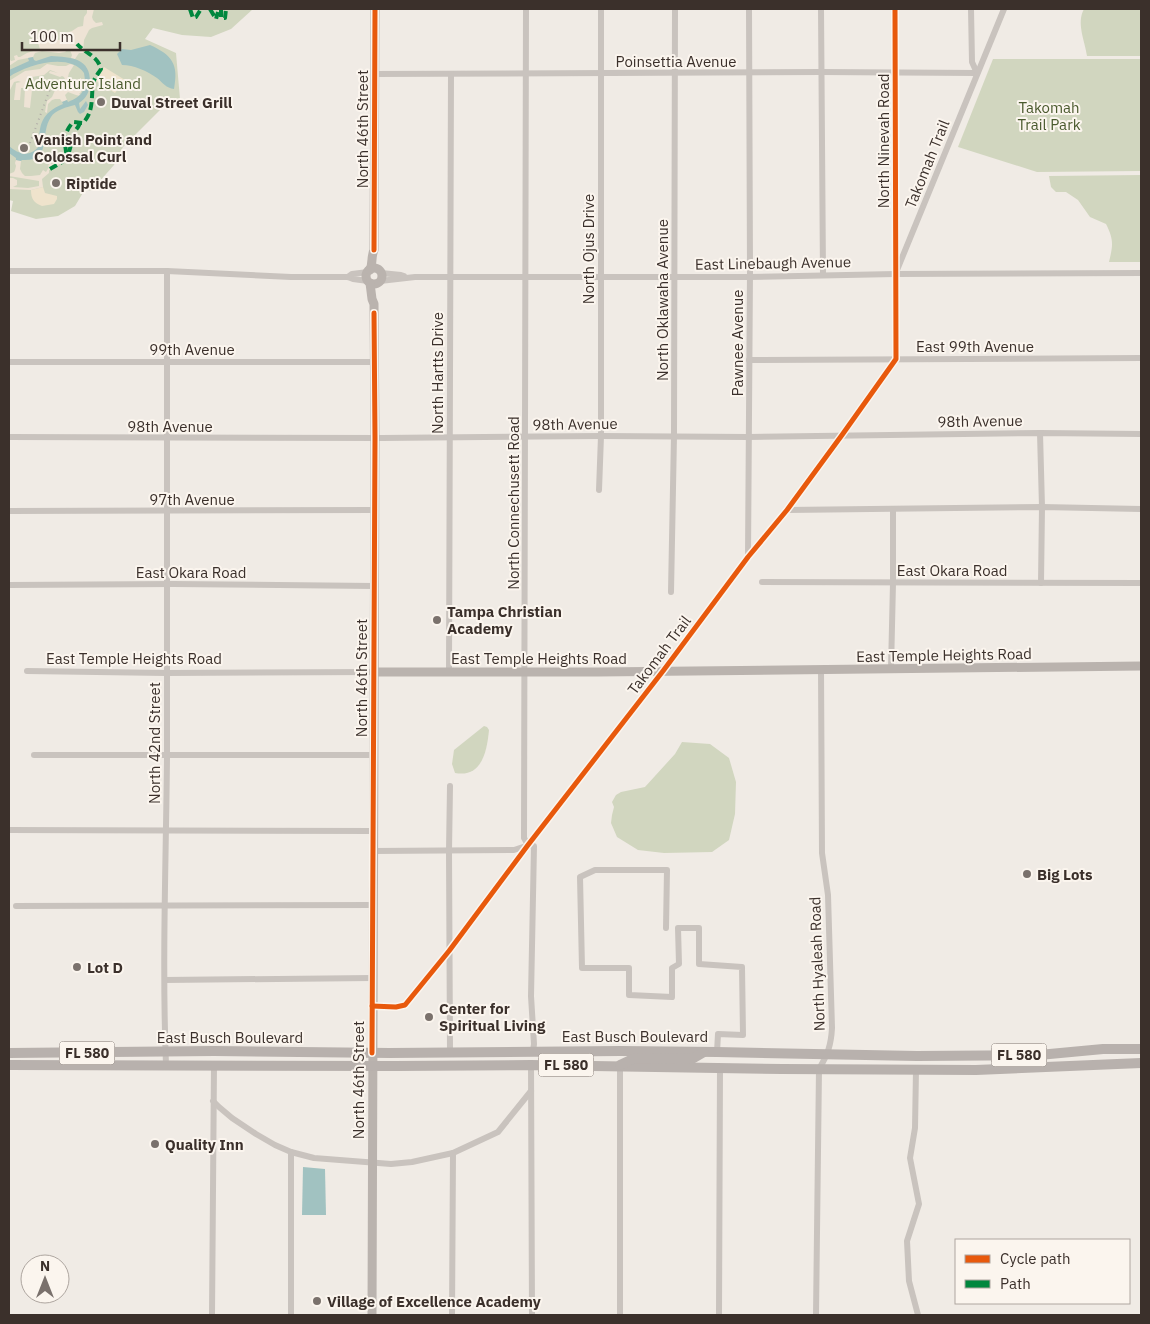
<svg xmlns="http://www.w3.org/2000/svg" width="1150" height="1324" viewBox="0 0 1150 1324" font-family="'IBM Plex Sans',sans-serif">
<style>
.green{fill:#d1d6bf}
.sand{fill:#efe3cc}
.plaza{fill:#eee3d5}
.water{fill:#a1c2c1}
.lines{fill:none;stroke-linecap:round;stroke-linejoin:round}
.street{stroke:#c9c3be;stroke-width:6}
.secondary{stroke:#bab3ae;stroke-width:9}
.primary{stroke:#b8b1ad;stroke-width:10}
.rail{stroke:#b1aca8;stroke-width:2;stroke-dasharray:1 4;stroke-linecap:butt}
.quiet{stroke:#00873e;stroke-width:4;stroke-dasharray:8 4;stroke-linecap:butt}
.cycleway-casing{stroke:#fbf5ee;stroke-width:8}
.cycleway{stroke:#e8590c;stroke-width:5}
.poi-dot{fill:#7a716c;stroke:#fbf5ee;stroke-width:2}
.labels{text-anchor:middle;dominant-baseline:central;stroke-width:4;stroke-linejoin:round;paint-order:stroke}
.shield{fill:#fbf5ee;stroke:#756b66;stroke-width:1}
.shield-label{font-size:14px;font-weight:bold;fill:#3b302b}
.street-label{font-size:15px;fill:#3b302b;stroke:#fbf5ee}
.park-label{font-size:15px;fill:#4a5a2e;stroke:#fbf5ee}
.poi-label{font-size:15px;font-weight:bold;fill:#3b302b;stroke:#fbf5ee;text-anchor:start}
</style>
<rect width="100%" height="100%" fill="#f0ebe5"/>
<g class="green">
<polygon points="9,9 253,9 231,29 211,37 182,35 153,28 145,39 176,53 180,99 170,100 123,147 114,165 92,190 84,191 75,206 58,216 36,219 11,211 13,201 9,200"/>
<path d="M1084,9H1141V56H1087C1085,41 1076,23 1084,9Z"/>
<polygon points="993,59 1141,59 1141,171 1037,172 958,147"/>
<path d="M1141,175V262H1109C1113,245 1114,240 1106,224L1090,217L1078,200L1066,192H1056L1051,187L1049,176Z"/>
<path d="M484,726L487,727L489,730C487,751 482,778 455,773L452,764L454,750Z"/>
<polygon points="682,742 710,744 729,758 736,782 735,814 729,840 712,852 664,853 638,850 617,837 611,823 612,815 614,807 612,802 616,795 621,792 645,787 675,754"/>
</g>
<g class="sand">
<polygon points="104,67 125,80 115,93 96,81"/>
<path d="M43,187L45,193L57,196V199L54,204L42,206C34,203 31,199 31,190Z"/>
</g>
<g class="plaza">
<polygon points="87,9 94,9 92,17 93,20 96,23 102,22 103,25 92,28 89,30 84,40 83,53 79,53 75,59 71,58 72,55 70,50 68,49 65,52 59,53 42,51 35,53 33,57 18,60 9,66 9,58 11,61 15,60 14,56 17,55 18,57 20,57 27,53 40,49 38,43 41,39 42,43 43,43 48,36 53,39 59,40 62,39 66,33 72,31 78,27 83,26 84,17 87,13"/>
<polygon points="47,64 58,66 66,66 70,64 74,65 69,73 66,85 70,87 70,80 73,79 73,89 81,89 80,78 81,78 81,83 83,86 82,86 81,92 79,94 81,95 80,96 76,95 68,92 65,95 67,100 62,102 60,99 55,99 52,100 48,104 47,113 45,112 47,101 52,97 56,88 60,89 65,79 64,77 62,76 60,77 49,73 50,71 58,73 50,70 44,75 32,77 33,81 30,108 24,107 25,88 21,88 20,100 14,100 16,83 21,82 18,81 14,82 9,92 9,81 25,71 40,69"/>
<polygon points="16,160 21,161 20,169 22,173 25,176 31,176 40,175 43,170 46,172 49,167 48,166 50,163 51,164 59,161 61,163 52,170 49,170 49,173 42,179 43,187 31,190 9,189 9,178 13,178 17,180 17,185 13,187 28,188 39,186 39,181 9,176 9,174 14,172 15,170 16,166 15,163"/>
</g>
<g class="water">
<path d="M150,45C172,55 179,64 174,89C166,88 163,83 157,78C147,71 134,65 122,65L117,54L122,49L131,50Z"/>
<path d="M51,56C71,57 91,58 90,83C89,92 87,98 79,103L80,109L86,101L88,105L84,112L80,114L78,112L75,105C67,107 55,110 51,117C39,134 53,162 22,160L21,161L16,160V158L9,153V146C18,154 30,158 39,146C39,125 41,113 63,104L62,102L67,100L68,102C83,96 87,89 84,73C69,52 27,65 9,77V70L29,61L28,58L33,57L34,60L36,61Z"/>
<polygon points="303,1167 325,1169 326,1215 302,1215"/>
</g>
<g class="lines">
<g class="street">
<polyline points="526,9 524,838 528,845 534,846 531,996 534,1044 533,1051"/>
<polyline points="821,9 823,275"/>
<polyline points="375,74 821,72 977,73 972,62 971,9"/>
<polyline points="897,270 1004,9"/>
<polyline points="9,271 167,271 291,277 348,277 353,279 368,281"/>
<polyline points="381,273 401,275 404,276"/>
<polyline points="348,277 352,274 368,272"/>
<polyline points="380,281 415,277 749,277 895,274 1141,273"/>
<polyline points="749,360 1141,358"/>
<polyline points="9,362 374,362"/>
<polyline points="1040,433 1042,507 1041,583"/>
<polyline points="9,437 382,438 601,436 748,437 1040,433 1141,434"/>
<polyline points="599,490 601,436 601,9"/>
<polyline points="787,510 1042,507 1141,509"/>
<polyline points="9,511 374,510"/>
<polyline points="748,557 750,271 749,9"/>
<polyline points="762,582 1141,583"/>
<polyline points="9,585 173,584 374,586"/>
<polyline points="671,592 674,436 675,9"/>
<polyline points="891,669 893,583 893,509"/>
<polyline points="27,671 166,673 374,672"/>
<polyline points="449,672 451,74"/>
<polyline points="34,755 374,755"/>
<polyline points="9,830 374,831"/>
<polyline points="374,851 514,850 526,846"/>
<polyline points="16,906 373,905"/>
<polyline points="666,928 667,870 595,870 580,877 582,968 629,968 629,995 672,997 672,968 679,964 678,928 699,928 699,964 742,967 743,1035 718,1034 717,1052"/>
<polyline points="165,980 372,978"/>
<polyline points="372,1006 396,1007 405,1005 449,951 528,845 663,671 748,557 787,510 842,435 896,359 895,9"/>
<polyline points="450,1052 449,851 450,786"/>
<path d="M166,1065C162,963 166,860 167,758C168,596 166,433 167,271"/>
<polyline points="531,1065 532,1315"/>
<polyline points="620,1065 620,1315"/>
<polyline points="916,1070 915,1128 910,1158 919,1204 907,1241 909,1281 918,1315"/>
<polyline points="213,1101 219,1107 232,1118 256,1134 275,1145 291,1152 314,1158 391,1164 412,1162 453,1153 498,1132 531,1091"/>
<polyline points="212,1315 214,1065"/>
<polyline points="291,1315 291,1152"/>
<polyline points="452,1315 453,1153"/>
<polyline points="719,1315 720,1068"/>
<path d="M816,1315L819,1069C828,1054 831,1045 832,1028L828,895L822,853L821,670"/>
</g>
<g class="secondary">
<circle cx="374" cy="276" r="8"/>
<path d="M370,270C373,263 371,256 374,250L375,9"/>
<polyline points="370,283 372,299 374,304 375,438 372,1315"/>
<polyline points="374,672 598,672 1141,666"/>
</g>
<g class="primary">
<polyline points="9,1053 214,1051 390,1053 620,1051 717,1052 917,1056 1039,1055 1103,1049 1141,1049"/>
<polyline points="9,1065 395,1066 531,1065 782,1069 976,1070 1141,1063"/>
<polyline points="620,1065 635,1058 692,1059 704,1052"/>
</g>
<polyline class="rail" points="30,143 53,81"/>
<g class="quiet">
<polyline points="190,9 193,18 196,17 201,9"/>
<polyline points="210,9 216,19 218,12"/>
<polyline points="221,9 221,18 225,18 226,9"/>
<polyline points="69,152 75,131 78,127 80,123"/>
<path d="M50,169L67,159C65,142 62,135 73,122L83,123C94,111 91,98 93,84C94,78 98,74 101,69C98,56 85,53 77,44"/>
</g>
<defs>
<g id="cycleway">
<polyline points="374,250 375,9"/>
<polyline points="372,1006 396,1007 405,1005 449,951 528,845 663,671 748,557 787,510 842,435 896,359 895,9"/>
<polyline points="372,1053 375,438 374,313"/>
</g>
</defs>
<use href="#cycleway" class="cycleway-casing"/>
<use href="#cycleway" class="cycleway"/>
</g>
<g class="poi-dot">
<circle cx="101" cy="102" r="5"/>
<circle cx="24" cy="148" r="5"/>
<circle cx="56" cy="183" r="5"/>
<circle cx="437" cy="620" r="5"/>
<circle cx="1027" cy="874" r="5"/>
<circle cx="77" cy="967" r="5"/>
<circle cx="429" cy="1017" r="5"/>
<circle cx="155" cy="1144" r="5"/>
<circle cx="317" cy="1301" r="5"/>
</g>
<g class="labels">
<g class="shield">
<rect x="59.5" y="1041.5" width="55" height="23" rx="4"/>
<rect x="991.5" y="1043.5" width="55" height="23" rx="4"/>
<rect x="538.5" y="1053.5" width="55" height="23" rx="4"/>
</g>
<g class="shield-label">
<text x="87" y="1053">FL 580</text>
<text x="1019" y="1055">FL 580</text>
<text x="566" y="1065">FL 580</text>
</g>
<g class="street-label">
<text x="676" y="61">Poinsettia Avenue</text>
<text transform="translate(362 129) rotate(-90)">North 46th Street</text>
<text transform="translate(883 141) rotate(-90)">North Ninevah Road</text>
<text transform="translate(927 164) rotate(-68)">Takomah Trail</text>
<text transform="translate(588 249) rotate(-90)">North Ojus Drive</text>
<text transform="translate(773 263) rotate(-1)">East Linebaugh Avenue</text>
<text transform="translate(662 300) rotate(-90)">North Oklawaha Avenue</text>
<text transform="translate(737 343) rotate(-90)">Pawnee Avenue</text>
<text x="975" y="346">East 99th Avenue</text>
<text x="192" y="349">99th Avenue</text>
<text transform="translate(437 373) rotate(-90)">North Hartts Drive</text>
<text transform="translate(980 421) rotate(-1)">98th Avenue</text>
<text transform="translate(575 424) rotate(-1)">98th Avenue</text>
<text x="170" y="426">98th Avenue</text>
<text x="192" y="499">97th Avenue</text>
<text transform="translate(513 503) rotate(-90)">North Connechusett Road</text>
<text x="952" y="570">East Okara Road</text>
<text x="191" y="572">East Okara Road</text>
<text transform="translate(659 655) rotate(-53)">Takomah Trail</text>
<text transform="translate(944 655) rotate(-1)">East Temple Heights Road</text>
<text x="134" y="658">East Temple Heights Road</text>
<text x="539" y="658">East Temple Heights Road</text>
<text transform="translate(361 678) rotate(-90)">North 46th Street</text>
<text transform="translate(154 743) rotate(-90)">North 42nd Street</text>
<text transform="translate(817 964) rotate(-92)">North Hyaleah Road</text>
<text x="635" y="1036">East Busch Boulevard</text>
<text x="230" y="1037">East Busch Boulevard</text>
<text transform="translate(358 1080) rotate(-90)">North 46th Street</text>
</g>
<g class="park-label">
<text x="83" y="83">Adventure Island</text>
<text x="1049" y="107">Takomah<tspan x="1049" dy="17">Trail Park</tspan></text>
</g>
<g class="poi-label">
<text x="111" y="102">Duval Street Grill</text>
<text x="34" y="139">Vanish Point and<tspan x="34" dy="17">Colossal Curl</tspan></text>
<text x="66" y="183">Riptide</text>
<text x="447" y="611">Tampa Christian<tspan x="447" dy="17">Academy</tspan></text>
<text x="1037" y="874">Big Lots</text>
<text x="87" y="967">Lot D</text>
<text x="439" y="1008">Center for<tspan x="439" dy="17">Spiritual Living</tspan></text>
<text x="165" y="1144">Quality Inn</text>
<text x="327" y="1301">Village of Excellence Academy</text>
</g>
</g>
<rect width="1150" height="1324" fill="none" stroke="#3b302b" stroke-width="20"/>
<rect x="955" y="1239" width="175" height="65" fill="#fbf5ee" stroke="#aea6a0"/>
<rect x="965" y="1255" width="25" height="8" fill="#e8590c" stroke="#aea6a0"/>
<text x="1000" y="1264" font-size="15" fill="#3b302b">Cycle path</text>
<rect x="965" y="1280" width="25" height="8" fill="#00873e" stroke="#aea6a0"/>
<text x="1000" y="1289" font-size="15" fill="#3b302b">Path</text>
<g transform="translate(45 1279)"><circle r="24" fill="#fbf5ee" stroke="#aea6a0"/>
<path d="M0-4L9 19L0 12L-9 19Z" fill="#7a716c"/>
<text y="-8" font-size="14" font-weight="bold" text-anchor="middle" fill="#3b302b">N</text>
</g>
<path d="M22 42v8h98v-8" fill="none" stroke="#3b302b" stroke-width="2.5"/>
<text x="30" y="42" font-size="15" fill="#3b302b" stroke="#fbf5ee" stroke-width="4" paint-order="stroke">100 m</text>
</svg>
